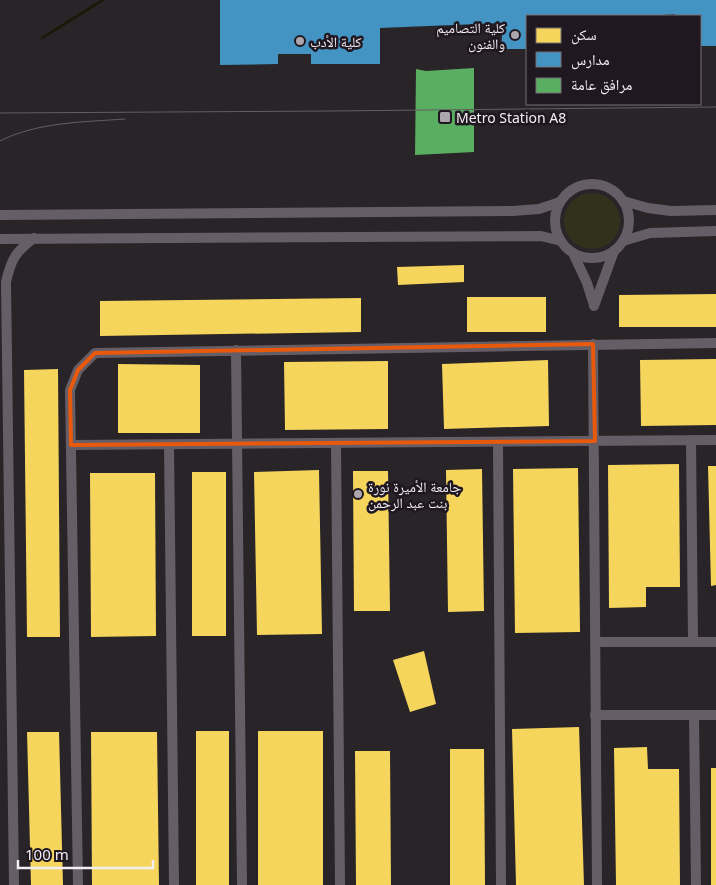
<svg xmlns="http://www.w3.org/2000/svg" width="716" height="885" viewBox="0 0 716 885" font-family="'Noto Sans','Noto Naskh Arabic',sans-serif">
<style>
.green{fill:#32311c}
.homes{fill:#f6d55c}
.schools{fill:#4393c3}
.public{fill:#5aae61}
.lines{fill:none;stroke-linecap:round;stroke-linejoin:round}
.stream{stroke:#191804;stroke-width:2.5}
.street{stroke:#665e67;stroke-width:10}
.tram{stroke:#645e64;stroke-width:1}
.marked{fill:none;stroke:#e8590c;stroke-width:4;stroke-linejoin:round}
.poi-dot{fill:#aca7ac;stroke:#201820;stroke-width:2}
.labels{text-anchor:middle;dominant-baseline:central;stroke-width:5;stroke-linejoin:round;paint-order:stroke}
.poi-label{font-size:14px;fill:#f3eef3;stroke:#201820;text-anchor:start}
</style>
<rect width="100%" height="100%" fill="#282428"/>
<circle class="green" cx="592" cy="221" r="28"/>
<g class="homes">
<polygon points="464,265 464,282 398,285 397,267"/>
<polygon points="716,294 716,327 619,327 619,295"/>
<rect x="467" y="297" width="79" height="35"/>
<polygon points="361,298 361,332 100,336 100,301"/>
<polygon points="716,359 716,425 641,426 640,360"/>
<polygon points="548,360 549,426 444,429 442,364"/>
<polygon points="388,361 388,429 285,430 284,362"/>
<polygon points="118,364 200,365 200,433 118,433"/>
<polygon points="58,369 60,637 27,637 24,370"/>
<polygon points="679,464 680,587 646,587 646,607 609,608 608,465"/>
<polygon points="708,466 716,466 716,585 711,586"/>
<polygon points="578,468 580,632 515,633 513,469"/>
<polygon points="482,469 484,611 448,612 446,470"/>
<polygon points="319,470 322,634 257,635 254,472"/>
<polygon points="353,471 388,471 390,611 354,611"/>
<rect x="192" y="472" width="34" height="164"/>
<polygon points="90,473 155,473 156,636 91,637"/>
<polygon points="424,651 436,704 410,712 393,660"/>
<polygon points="579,727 584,885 516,885 512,729"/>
<rect x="196" y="731" width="33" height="154"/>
<rect x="258" y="731" width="65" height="154"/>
<polygon points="27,732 59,732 63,885 31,885"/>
<polygon points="91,732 157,732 159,885 92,885"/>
<polygon points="647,747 648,769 679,769 680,885 616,885 614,748"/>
<polygon points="450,749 484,749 485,885 450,885"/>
<polygon points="355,751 390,751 391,885 356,885"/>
<rect x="711" y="768" width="5" height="117"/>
</g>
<polygon class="schools" points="220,0 716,0 716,46 700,46 700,16 675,16 675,14 650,16 527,16 527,49 501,49 503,23 380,28 380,64 311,64 311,54 278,54 278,64 220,65"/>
<polygon class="public" points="474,68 474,152 415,155 416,69 426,71"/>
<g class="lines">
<polyline class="stream" points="42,38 103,0"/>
<g class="street">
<circle cx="592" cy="221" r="37"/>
<polyline points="623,201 648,208 671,211 716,210"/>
<polyline points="0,215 513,211 539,209 560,202"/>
<polyline points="0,239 541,236 561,241"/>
<polyline points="623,241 650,233 716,231"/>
<polyline points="573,253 587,283 594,305"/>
<polyline points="594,306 614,251"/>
<polyline points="593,344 597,885"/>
<polyline points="236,350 242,885"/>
<polyline points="691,440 693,642"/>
<polyline points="498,442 501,885"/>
<polyline points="336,443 340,885"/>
<polyline points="71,445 716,440"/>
<polyline points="169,445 174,885"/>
<polyline points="596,642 716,642"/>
<polyline points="595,715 716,715"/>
<polyline points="694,715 696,885"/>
<path d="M14,885L6,282C11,260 15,252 34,238"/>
<polyline points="78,885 70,390 78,370 95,353 716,343"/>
</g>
<g class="tram">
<polyline points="0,113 331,111 716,107"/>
<path d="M0,141C37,122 84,122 125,119"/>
</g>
</g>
<path class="marked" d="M593,344L595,441L71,445L70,390L78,370L95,353Z"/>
<g class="poi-dot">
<circle cx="515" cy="35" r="5"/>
<circle cx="300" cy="41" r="5"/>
<rect x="439" y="111" width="12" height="12" rx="2.5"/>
<circle cx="358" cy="494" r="5"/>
</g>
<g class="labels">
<g class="poi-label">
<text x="505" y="27" text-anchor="end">كلية التصاميم<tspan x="505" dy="16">والفنون</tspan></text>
<text x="310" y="41">كلية الأدب</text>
<text x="456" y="117">Metro Station A8</text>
<text x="368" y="486">جامعة الأميرة نورة<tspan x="368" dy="16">بنت عبد الرحمن</tspan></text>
</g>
</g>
<rect x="526" y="15" width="175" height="90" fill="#201820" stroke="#746e74"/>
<rect x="536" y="28" width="25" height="15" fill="#f6d55c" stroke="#746e74"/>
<text x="571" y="40" font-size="15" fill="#f3eef3">سكن</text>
<rect x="536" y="52" width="25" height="15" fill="#4393c3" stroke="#746e74"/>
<text x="571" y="65" font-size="15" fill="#f3eef3">مدارس</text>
<rect x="536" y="78" width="25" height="15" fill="#5aae61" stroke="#746e74"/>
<text x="571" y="90" font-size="15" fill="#f3eef3">مرافق عامة</text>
<path d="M18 860v8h135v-8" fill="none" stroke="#f3eef3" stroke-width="2.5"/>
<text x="25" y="860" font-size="15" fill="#f3eef3" stroke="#201820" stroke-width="4" paint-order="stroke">100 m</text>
</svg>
